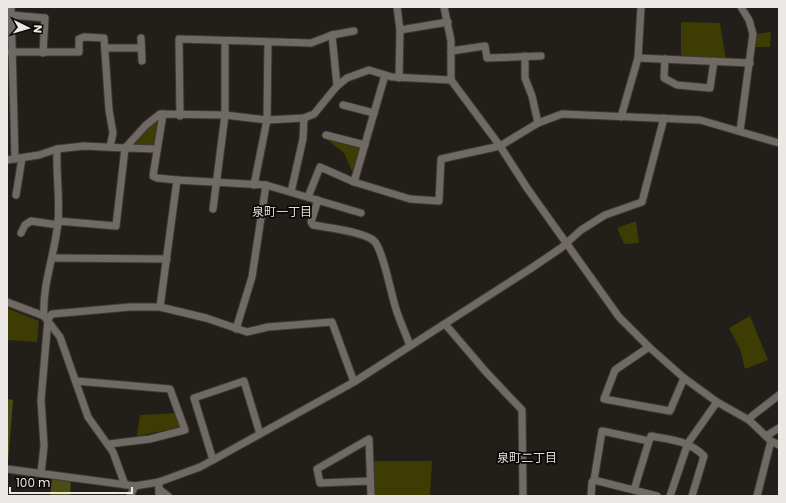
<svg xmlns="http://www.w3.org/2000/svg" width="786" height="503" viewBox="0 0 786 503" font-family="Poppins,'Noto Sans JP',sans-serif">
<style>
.green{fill:#3c3c03}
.forest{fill:#4b4c15}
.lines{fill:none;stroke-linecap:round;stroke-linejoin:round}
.street-casing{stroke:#3d3936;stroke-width:9}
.street{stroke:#706a65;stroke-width:7}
.labels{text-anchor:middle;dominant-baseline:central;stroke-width:3.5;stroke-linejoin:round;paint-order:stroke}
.neighbourhood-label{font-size:12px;fill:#e3ddd7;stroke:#0a0807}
</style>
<rect width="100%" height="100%" fill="#221e19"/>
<g class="green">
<polygon points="681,22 720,23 726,60 681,58"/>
<polygon points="771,32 770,47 753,47 755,34"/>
<polygon points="160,114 157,149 125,148"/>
<polygon points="321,135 362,146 354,176 344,153"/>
<polygon points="636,221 639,243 624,244 617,228"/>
<polygon points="7,308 39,321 37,342 7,340"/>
<polygon points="750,316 768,360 745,369 740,349 729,328"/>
<polygon points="177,413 182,427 137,436 140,415"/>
<polygon points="373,461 432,461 430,496 375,496"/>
</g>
<g class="forest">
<polygon points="7,399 13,400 8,463 7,463"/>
<polygon points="52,479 71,481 70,496 50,496"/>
</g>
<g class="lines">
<defs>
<g id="street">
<polyline points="11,7 15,159"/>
<polyline points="397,7 400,30 399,78"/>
<polyline points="444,7 451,41 451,80 500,146 527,188 619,317 649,347 684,378 717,402 749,420 771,441 779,445"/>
<polyline points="11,15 45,18 43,53"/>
<polyline points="400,30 448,22"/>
<polyline points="332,35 337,86"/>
<polyline points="141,38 142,61"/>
<polyline points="105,48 141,48"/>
<polyline points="451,51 485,46 487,58 541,56"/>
<polyline points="11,52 79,52 79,39 84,37 104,38 109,110 113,133 110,147"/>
<polyline points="525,56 525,78 532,96 538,123"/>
<polyline points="638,58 750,63"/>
<polyline points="665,59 664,78 677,85 710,88 714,61"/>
<polyline points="343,105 374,113"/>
<polyline points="163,114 153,176 157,178 177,180"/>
<polyline points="180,116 179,39 311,43 332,35 354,31"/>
<polyline points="621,117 638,58 641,7"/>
<polyline points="740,131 753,34 749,20 741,7"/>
<polyline points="326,135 365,145"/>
<polyline points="7,160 39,155 57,149 84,146 125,148 146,125 160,114 225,115 267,120 304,118 314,114 337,86 347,78 369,70 392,77 451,80"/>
<polyline points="354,182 410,199 439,201 441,159 500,146 538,123 562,114 700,120 779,143"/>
<polyline points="254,185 267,120 268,42"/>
<polyline points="291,192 303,139 304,118"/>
<polyline points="16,195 22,158"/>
<polyline points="308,197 320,167 354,182 385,75"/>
<path d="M318,200L311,222L313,225C329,228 360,231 373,240C383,247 391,295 396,309C400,322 406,334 410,346"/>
<polyline points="213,209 225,115 225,41"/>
<polyline points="58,221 116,226 125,148 157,149"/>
<polyline points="21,233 25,225 31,221 58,225"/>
<polyline points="53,258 167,259"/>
<polyline points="7,302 44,316 60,337 88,417 113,452 125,485"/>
<polyline points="160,307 177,180 266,185 361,213"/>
<path d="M44,316C42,285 55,254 58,222C60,198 56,173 57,149"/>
<polyline points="445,324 486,372 522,410 523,496"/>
<polyline points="236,329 252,277 266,185"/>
<polyline points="649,347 615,370 604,399 670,411 684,378"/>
<polyline points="76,381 170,389 185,430 150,439 109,444"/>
<polyline points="749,420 752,416 779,395"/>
<polyline points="766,436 779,428"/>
<polyline points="213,460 194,398 244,381 260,434"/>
<polyline points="7,469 135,486 159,482 200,467 213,460 354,382 530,269 561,248 581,230 605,215 642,202 664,118"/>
<polyline points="41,473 44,446 41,400 48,319 52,314 130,307 160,307 206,318 247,332 268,327 332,322 354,382"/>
<polyline points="594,480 602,431 649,441"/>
<polyline points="370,481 320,483 317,469 369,439 371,496"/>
<polyline points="159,489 168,496"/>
<path d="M634,490L649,441L651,436L656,437C675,440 690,442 704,456L692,496"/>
<polyline points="130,496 135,486"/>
<polyline points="159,496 159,482"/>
<polyline points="591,496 592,482 594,480 657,496"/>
<polyline points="670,496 688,443 717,402"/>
<polyline points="757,496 771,441"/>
</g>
</defs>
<use href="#street" class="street-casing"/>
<use href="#street" class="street"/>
</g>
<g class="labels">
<g class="neighbourhood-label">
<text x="282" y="211">泉町一丁目</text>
<text x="527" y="457">泉町二丁目</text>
</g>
</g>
<rect width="786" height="503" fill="none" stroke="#ebe8e5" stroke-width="16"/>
<g transform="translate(28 28) rotate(95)" stroke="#0a0807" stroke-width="3" paint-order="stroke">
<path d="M0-3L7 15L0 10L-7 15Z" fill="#ebe8e5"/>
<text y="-6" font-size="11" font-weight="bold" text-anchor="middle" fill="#ebe8e5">N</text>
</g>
<path d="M10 487v6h122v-6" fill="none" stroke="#ebe8e5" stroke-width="2"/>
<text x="16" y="487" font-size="12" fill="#ebe8e5" stroke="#0a0807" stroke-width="3" paint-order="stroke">100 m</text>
</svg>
